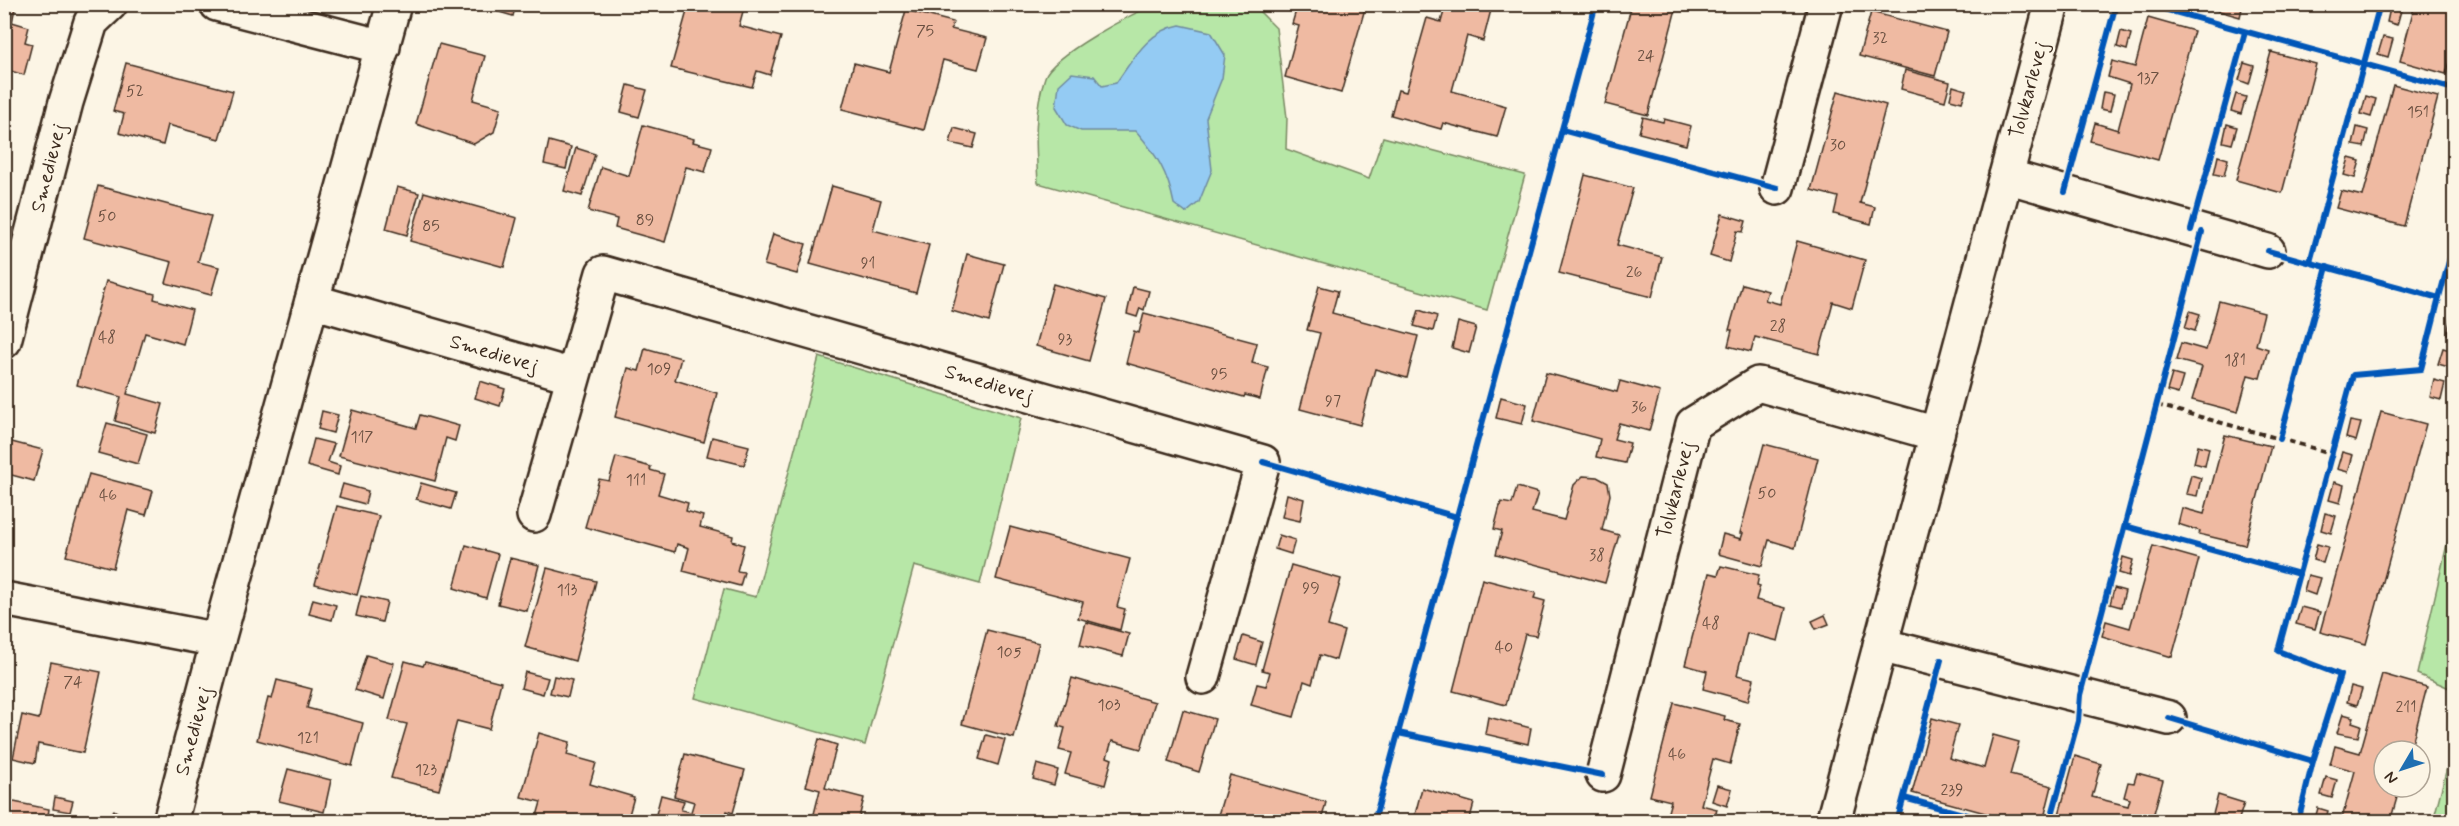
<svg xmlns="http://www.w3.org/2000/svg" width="2459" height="826" viewBox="0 0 2459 826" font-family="Mynerve,sans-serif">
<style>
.green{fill:#b7e7a7;stroke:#798862;stroke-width:1.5}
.water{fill:#94cbf3;stroke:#708b9e;stroke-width:1.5}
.building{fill:#efbaa2;stroke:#3b2a1e;stroke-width:1.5}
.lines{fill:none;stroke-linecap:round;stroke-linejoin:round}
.minor-casing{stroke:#3b2a1e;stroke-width:38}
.path{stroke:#3b2a1e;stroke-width:4;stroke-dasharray:6 4.5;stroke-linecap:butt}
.minor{stroke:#fcf5e5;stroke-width:33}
.cycleway-casing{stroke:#fcf5e5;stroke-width:10}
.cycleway{stroke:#0057b8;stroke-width:6}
.labels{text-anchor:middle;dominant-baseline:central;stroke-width:4.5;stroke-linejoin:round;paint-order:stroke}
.number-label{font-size:16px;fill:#684e3f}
.street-label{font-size:20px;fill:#3b2a1e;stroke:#fcf5e5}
</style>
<rect width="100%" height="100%" fill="#fcf5e5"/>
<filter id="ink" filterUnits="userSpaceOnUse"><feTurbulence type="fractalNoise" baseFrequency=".0167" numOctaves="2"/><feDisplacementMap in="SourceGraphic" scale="12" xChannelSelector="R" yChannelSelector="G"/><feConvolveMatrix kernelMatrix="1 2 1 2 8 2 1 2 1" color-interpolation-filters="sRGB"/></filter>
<g filter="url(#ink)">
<g class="green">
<path d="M1157,4L1244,5L1258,10L1276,28L1287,118L1286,149L1369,179L1383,137L1525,175L1487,310L1038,183C1036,147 1033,112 1045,77C1052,56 1135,11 1157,4Z"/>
<polygon points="819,357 1021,418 980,584 914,566 865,745 695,698 724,589 756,597"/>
<polygon points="2454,514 2454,690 2417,674"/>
<polygon points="2454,741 2454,821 2433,821"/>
</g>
<path class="water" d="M1180,25L1211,32L1225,55L1222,78L1206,118L1212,170L1199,202L1186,213L1174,204C1168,173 1157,155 1136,131H1081L1067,125L1056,107L1059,85L1072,73L1094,76L1102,86L1116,83C1134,58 1148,31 1180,25Z"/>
<g class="building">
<polygon points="4,4 16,4 12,22 29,27 25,42 32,44 24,75 4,69"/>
<polygon points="472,4 516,4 513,16"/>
<polygon points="689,4 745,4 739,26 781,37 770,75 757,71 752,87 671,68"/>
<polygon points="1287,4 1366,5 1341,93 1285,77 1299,26 1292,24 1297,7"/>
<polygon points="1446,4 1492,6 1483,41 1467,36 1452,91 1506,106 1497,137 1443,123 1441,129 1391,115 1398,90 1406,92 1427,18 1441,22"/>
<polygon points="1632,4 1677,5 1648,115 1605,104"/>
<polygon points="2195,4 2243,4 2240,17"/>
<polygon points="2391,4 2402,7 2397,25 2387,22"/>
<polygon points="2415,4 2454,4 2454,41 2446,74 2400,61"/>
<polygon points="906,10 953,22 951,29 987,38 978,69 943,60 924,130 842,109 854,63 889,72"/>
<polygon points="1871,12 1947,32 1935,76 1859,56"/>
<polygon points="2148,18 2194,31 2158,160 2090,141 2095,123 2118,130 2130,84 2108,77 2112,61 2135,67"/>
<polygon points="2121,31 2131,34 2127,50 2117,47"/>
<polygon points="2383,37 2393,39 2388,57 2378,54"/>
<polygon points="439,44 485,56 473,100 501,108 494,132 474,144 416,124"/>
<polygon points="2271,52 2316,64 2282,193 2236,180"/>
<polygon points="126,63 233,91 219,139 168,125 163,145 119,133 124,114 113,111"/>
<polygon points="2244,63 2254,66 2249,84 2239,80"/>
<polygon points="1905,70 1950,82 1945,101 1901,89"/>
<polygon points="628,85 647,90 639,117 621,112"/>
<polygon points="2393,85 2438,97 2404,226 2336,208 2341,191 2363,196"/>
<polygon points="1953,86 1966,90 1962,102 1950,99"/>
<polygon points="1838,91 1886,105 1860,203 1875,207 1871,224 1834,214 1838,197 1811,190"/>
<polygon points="2103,92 2114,94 2110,111 2100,109"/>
<polygon points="2236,94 2246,97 2241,114 2231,111"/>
<polygon points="2366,96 2376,99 2371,117 2361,114"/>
<polygon points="1643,117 1663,122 1664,119 1691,126 1686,145 1639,133"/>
<polygon points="2227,124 2237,127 2232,144 2223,142"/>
<polygon points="643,125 694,139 693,142 712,147 705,172 686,167 665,242 615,228 617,219 588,211 601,167 629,176"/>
<polygon points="2357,127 2368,130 2364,147 2353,145"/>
<polygon points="954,128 977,134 973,148 950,143"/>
<polygon points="549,141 571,147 566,169 544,164"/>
<polygon points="576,148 595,154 582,196 564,191"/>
<polygon points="2218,156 2228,159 2224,176 2214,174"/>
<polygon points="2349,158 2360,161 2355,178 2344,175"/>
<polygon points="1585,175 1633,188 1617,245 1662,257 1652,297 1559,273"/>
<polygon points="98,186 211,216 198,262 219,267 211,295 166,283 172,262 84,238"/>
<polygon points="832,186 881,200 873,230 929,245 916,293 810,264"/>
<polygon points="397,187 419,193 407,235 386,229"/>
<polygon points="424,192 517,218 504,267 410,241"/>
<polygon points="1722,214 1746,221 1743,232 1737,231 1729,262 1710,256"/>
<polygon points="773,234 806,244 797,274 764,265"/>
<polygon points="1797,241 1865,260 1852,308 1833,302 1819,354 1755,337 1751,352 1728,346 1732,330 1729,330 1742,284 1768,291 1765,300 1780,304"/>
<polygon points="967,254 1004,264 989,322 952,311"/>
<polygon points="106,281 155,294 154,299 192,310 183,344 145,333 127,394 163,404 155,433 115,421 121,397 77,385"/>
<polygon points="1053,284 1106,299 1089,361 1036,346"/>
<polygon points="1319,286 1338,291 1332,313 1418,336 1407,378 1375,369 1360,425 1300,409 1320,333 1307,330"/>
<polygon points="1133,287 1149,291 1144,310 1140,308 1137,317 1127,314"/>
<polygon points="2219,301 2264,313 2256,345 2268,349 2260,378 2248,375 2238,412 2192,400 2202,367 2176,360 2181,343 2206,350"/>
<polygon points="1419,310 1437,316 1433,331 1414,326"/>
<polygon points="2190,311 2200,314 2195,331 2185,328"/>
<polygon points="1144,313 1257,343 1252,363 1268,367 1260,399 1245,395 1244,397 1126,363 1134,331 1139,333"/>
<polygon points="2451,317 2454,318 2454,336 2447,334"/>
<polygon points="1458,322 1476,327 1469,353 1452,348"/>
<polygon points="645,348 681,358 675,380 717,393 704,442 615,417 628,368 639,371"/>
<polygon points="2443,348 2454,351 2449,367 2438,364"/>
<polygon points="1546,373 1617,392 1620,381 1660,392 1649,431 1619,423 1614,439 1630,443 1625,463 1596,457 1600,439 1533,421"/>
<polygon points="2172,374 2183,377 2178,394 2167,391"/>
<polygon points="2434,380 2445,383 2441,400 2430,397"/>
<polygon points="480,381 505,389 500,406 475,398"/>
<polygon points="1501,397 1527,404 1522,424 1496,418"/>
<polygon points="352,410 416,428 420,415 459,426 455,441 446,438 435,481 339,456"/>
<polygon points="322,411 338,415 333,433 318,429"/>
<polygon points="2381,412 2426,424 2366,644 2320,632"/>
<polygon points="2350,421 2361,423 2356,441 2346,438"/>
<polygon points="107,423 147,434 138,464 98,453"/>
<polygon points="2225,435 2271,446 2245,545 2199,534 2200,531 2178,524 2182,508 2204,514"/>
<polygon points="712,437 749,446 744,465 707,456"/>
<polygon points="314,439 334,444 328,462 340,466 338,475 307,466"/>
<polygon points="4,440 43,450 34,481 4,473"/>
<polygon points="1764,444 1818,458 1795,548 1769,540 1762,566 1718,554 1723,534 1741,539 1743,533 1740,533"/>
<polygon points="2198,445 2209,448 2205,466 2194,463"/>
<polygon points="2342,452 2353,455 2348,472 2337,469"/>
<polygon points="616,457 651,467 650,470 664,474 658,494 688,503 686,511 703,516 700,527 733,536 732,541 744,545 737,571 744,572 740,586 683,571 689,548 677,544 675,552 585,527 599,479 609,481"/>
<polygon points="89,474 153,491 146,515 128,510 113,568 66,556"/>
<polygon points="2191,475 2201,478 2197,496 2186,494"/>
<polygon points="1583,476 1597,477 1608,483 1610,495 1602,530 1619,535 1605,583 1496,554 1502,531 1494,529 1501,502 1512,504 1517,487 1538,493 1532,512 1564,520 1574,485"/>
<polygon points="2334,482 2344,485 2340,503 2329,500"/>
<polygon points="421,483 456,493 451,509 416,499"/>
<polygon points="343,484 368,491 365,504 339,497"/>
<polygon points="1287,494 1304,499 1300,521 1282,517"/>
<polygon points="337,506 379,516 357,595 315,584"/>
<polygon points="2325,513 2336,516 2331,533 2321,530"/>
<polygon points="1010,527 1130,559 1117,607 1125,609 1120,630 1078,618 1083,602 996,579"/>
<polygon points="1279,535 1295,540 1291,554 1275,549"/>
<polygon points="2317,544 2328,547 2323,563 2313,560"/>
<polygon points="466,545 498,554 486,598 454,588"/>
<polygon points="2153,546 2199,559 2172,657 2102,636 2106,621 2130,628"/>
<polygon points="2123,557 2133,560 2129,576 2119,573"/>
<polygon points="510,558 539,565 527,611 498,604"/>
<polygon points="1291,565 1341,579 1328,626 1344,631 1336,660 1320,655 1312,684 1304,681 1294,717 1251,705 1257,684 1266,686 1270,672 1262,670"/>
<polygon points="1721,566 1759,575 1757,585 1760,586 1756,600 1786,608 1778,641 1747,633 1737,675 1754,679 1748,701 1703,689 1707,671 1685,665 1709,573 1718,575"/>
<polygon points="547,568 596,581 575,661 525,647"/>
<polygon points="2308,575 2320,578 2315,595 2304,591"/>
<polygon points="1482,579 1536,593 1534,598 1545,601 1536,636 1525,634 1506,705 1453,691"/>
<polygon points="2114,588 2125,591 2121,607 2110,604"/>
<polygon points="361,596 387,602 382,622 356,616"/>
<polygon points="313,599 336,605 332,620 309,614"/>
<polygon points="2301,607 2320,612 2315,629 2296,624"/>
<polygon points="1825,615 1829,624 1816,629 1812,621"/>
<polygon points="1086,622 1129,634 1123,656 1080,645"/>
<polygon points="987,630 1039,643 1014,738 962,724"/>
<polygon points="1243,636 1262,642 1256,665 1236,659"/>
<polygon points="366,655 394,663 384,699 355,690"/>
<polygon points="405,661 423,666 425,662 501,682 489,729 457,721 439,790 391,778 407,724 389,720"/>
<polygon points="51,662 101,672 83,753 38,744 35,763 13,758 22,715 39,719"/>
<polygon points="525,672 548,678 543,694 521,688"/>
<polygon points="2382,674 2427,687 2410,751 2384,751 2384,787 2400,787 2390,822 2341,822 2355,771 2330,764 2335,746 2360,753"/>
<polygon points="554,676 572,680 568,697 550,693"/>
<polygon points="1072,678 1155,702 1141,749 1112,741 1107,757 1112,759 1105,785 1065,774 1071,753 1059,750 1065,728 1058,726"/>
<polygon points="277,680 312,689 307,708 363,723 352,766 257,740 268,698 272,699"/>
<polygon points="2351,686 2362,689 2357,705 2347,702"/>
<polygon points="1674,703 1725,716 1724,720 1740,724 1730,764 1713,759 1701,805 1717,809 1714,822 1675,822 1666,819 1671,801 1650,796"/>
<polygon points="1183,710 1215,719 1199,772 1168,762"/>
<polygon points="2343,714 2354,717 2352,722 2361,725 2358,737 2337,733"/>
<polygon points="1488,717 1531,728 1528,744 1485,734"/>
<polygon points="1932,718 1958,725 1949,758 1984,768 1993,735 2019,742 2010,775 2052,786 2043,822 2018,822 1912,793"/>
<polygon points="539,733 570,742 567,755 596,763 590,784 634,797 627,822 556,822 537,816 541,802 521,797"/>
<polygon points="986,735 1005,740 998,765 979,759"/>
<polygon points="819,739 837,745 825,788 864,798 858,822 812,822 820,790 806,786"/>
<polygon points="685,754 745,770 733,813 727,811 725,822 654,822 661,795 684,801 681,810 691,812 694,802 674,796"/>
<polygon points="2075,756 2101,764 2092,797 2128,806 2130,799 2124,797 2128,782 2134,783 2137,773 2163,780 2154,813 2184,822 2057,822"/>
<polygon points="1037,764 1058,770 1054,785 1033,779"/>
<polygon points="288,769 331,780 324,812 279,801"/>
<polygon points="1230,775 1326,802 1321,822 1216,822"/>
<polygon points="2326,777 2337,780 2332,798 2321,795"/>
<polygon points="1717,785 1732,789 1727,806 1712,801"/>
<polygon points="1422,788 1474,803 1469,822 1413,822"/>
<polygon points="2218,795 2244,803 2238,822 2211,822"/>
<polygon points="55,797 73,801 70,812 53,809"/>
<polygon points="4,800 49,809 47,822 4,822"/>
<polygon points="2318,808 2328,811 2325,822 2314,822"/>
<polygon points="114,810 127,819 125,822 105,821"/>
</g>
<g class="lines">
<defs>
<g id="minor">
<polyline points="217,4 383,47"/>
<polyline points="2006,176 2268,251"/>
<polyline points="1777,188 1826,4"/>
<polyline points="312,301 573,376"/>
<polyline points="4,341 66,102 91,22 110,4"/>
<polyline points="534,515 603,273 1263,462 1203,677"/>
<polyline points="4,599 218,640"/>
<polyline points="1880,645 2169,718"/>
<polyline points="1603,775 1693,424 1758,384 1937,434"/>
<polyline points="170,822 218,640 394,4"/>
<polyline points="1833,822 2052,4"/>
</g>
</defs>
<use href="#minor" class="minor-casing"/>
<polyline class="path" points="2157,405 2331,453"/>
<use href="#minor" class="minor"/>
<defs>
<g id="cycleway">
<polyline points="2146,4 2454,89"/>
<polyline points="1562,130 1777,188"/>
<polyline points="2065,192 2116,4"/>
<polyline points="2191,230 2245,32"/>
<polyline points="2268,251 2439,298 2454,243"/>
<polyline points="2310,262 2380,4"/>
<polyline points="2280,439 2327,267"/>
<polyline points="1263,462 1457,517"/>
<polyline points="2125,526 2299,574"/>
<polyline points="2169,718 2313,761"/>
<polyline points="1398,733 1603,775"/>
<polyline points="1904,798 1992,822"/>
<polyline points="1374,822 1596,4"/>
<polyline points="1897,822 1941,660"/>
<polyline points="2050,822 2078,721 2080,695 2202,232"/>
<polyline points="2298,822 2313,761 2340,675 2278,651 2353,375 2421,369 2439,298"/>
</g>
</defs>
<use href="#cycleway" class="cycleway-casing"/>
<use href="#cycleway" class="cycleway"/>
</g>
</g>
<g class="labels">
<g class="number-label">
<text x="925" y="31">75</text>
<text x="1880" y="38">32</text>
<text x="1646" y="56">24</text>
<text x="2148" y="78">137</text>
<text x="135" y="91">52</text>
<text x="2418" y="112">151</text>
<text x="1838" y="145">30</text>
<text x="107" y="216">50</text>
<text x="645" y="220">89</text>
<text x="431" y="226">85</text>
<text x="868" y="263">91</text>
<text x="1634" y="272">26</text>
<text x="1778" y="326">28</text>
<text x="107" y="337">48</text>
<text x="1065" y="339">93</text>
<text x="2235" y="360">181</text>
<text x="659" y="369">109</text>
<text x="1219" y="374">95</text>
<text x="1333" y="401">97</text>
<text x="1639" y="407">36</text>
<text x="362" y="437">117</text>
<text x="636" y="480">111</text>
<text x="1767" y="493">50</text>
<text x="108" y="495">46</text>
<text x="1597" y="555">38</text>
<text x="1311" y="588">99</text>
<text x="567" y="590">113</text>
<text x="1711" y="623">48</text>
<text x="1504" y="647">40</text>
<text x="1009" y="652">105</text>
<text x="73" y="682">74</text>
<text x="1109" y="705">103</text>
<text x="2406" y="707">211</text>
<text x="308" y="738">121</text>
<text x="1677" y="754">46</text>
<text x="426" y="770">123</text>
<text x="1952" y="790">239</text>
</g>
<g class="street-label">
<text transform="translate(2029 90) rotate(-75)">Tolvkarlevej</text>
<text transform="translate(49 168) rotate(-76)">Smedievej</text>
<text transform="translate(494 354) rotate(16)">Smedievej</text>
<text transform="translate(989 384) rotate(16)">Smedievej</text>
<text transform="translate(1676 490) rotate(-76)">Tolvkarlevej</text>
<text transform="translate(194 731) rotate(-75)">Smedievej</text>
</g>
</g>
<rect width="2459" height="826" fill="none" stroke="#fcf5e5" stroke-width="24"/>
<rect x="12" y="12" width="2435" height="802" fill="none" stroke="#3b2a1e" stroke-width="2" filter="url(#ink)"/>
<g transform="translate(2402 769) rotate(231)"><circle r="28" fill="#fcf5e5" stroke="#afa495" stroke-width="1.5"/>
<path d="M0-4.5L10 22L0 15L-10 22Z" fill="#1f6fb2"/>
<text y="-9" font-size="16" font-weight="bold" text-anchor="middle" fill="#3b2a1e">N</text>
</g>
</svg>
